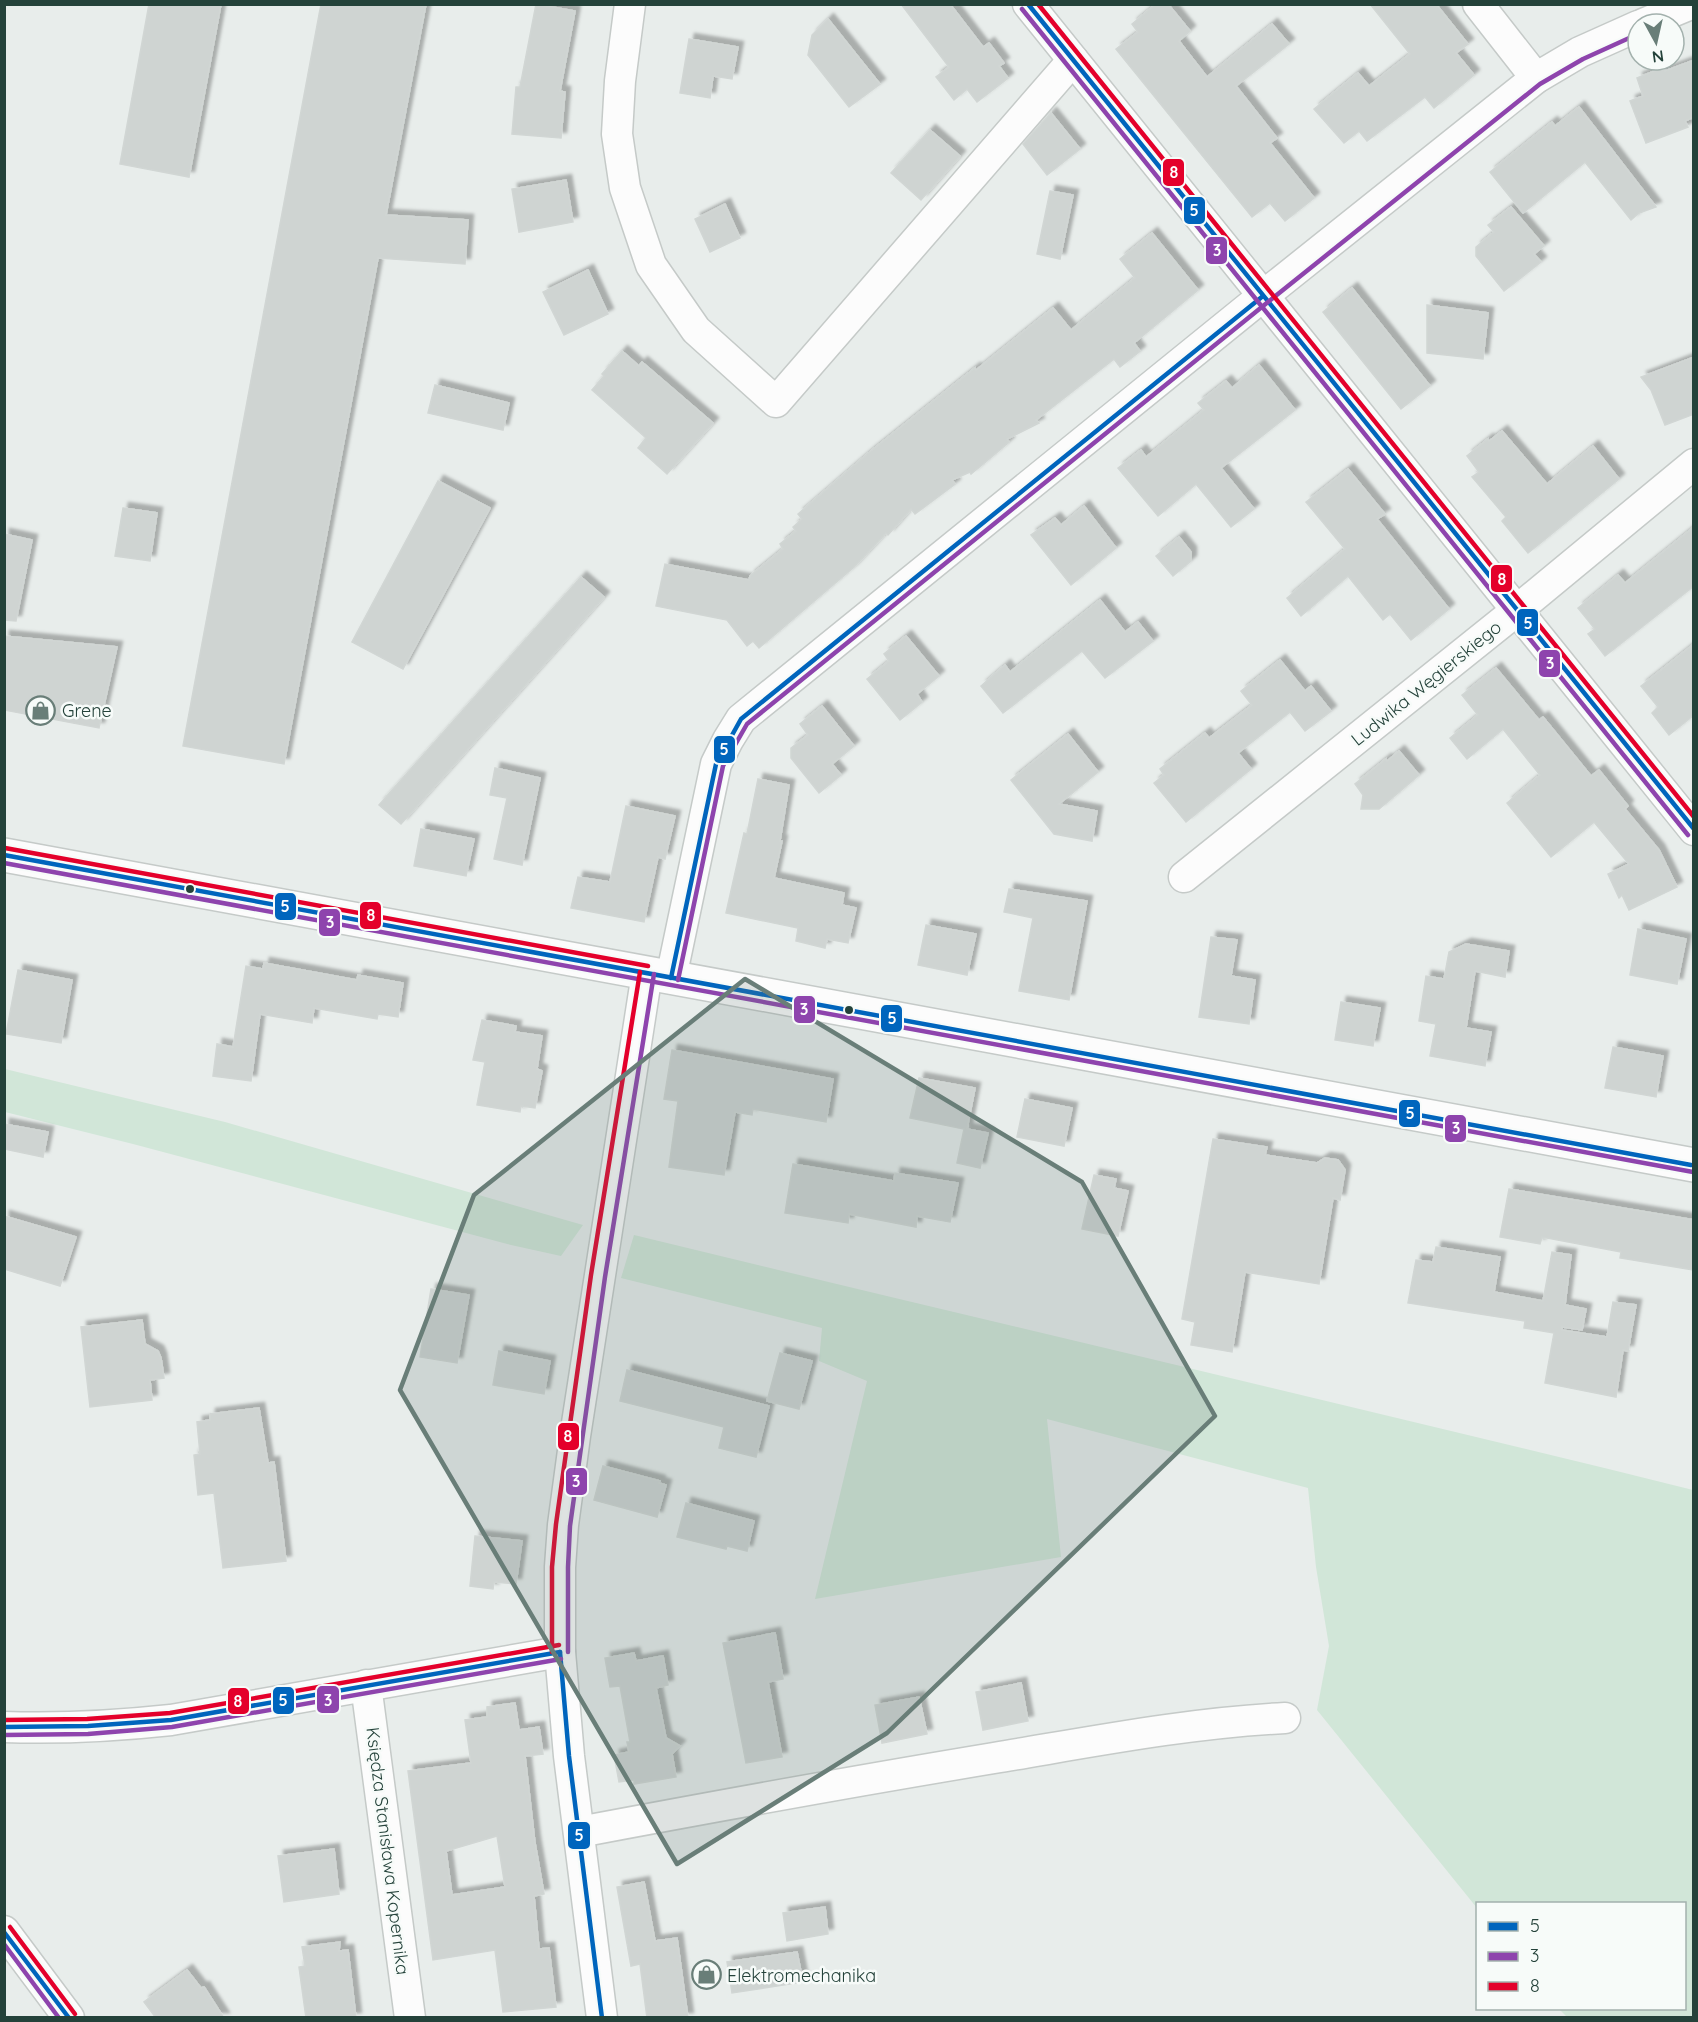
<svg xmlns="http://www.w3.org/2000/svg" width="1698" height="2022" viewBox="0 0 1698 2022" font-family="Quicksand,sans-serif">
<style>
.green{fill:#d1e6d8}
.building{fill:#cfd4d2;stroke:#d1d6d4;stroke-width:1.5;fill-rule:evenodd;filter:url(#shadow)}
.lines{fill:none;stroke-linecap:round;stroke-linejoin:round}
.minor-casing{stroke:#c5cac8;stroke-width:33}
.tertiary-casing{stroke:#c5cac8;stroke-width:36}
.minor{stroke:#fcfcfc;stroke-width:30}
.tertiary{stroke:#fcfcfc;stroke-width:33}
.bus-1-casing{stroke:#f7fbf9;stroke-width:9}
.bus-2-casing{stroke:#f7fbf9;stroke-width:9}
.bus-3-casing{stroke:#f7fbf9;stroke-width:9}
.bus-1{stroke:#0065bd;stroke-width:4.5}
.bus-2{stroke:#8e44ad;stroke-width:4.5}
.bus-3{stroke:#e4002b;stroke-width:4.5}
.marked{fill:#697e78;fill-opacity:0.2;stroke:#697e78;stroke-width:4.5;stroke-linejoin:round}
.bus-dot{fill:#24423a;stroke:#f7fbf9;stroke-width:2}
.labels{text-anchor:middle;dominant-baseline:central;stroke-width:5;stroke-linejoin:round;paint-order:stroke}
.street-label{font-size:18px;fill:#24423a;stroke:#f7fbf9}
.poi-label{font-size:18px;fill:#24423a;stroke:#f7fbf9;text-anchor:start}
.line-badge{stroke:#f7fbf9;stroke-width:2}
.badge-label{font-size:16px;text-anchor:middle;font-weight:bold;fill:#fff}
</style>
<defs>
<filter id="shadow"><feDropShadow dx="5.5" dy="-5.5" stdDeviation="1.5" flood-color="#0004"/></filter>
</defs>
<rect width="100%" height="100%" fill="#e8edeb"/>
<g class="green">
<polygon points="5,1069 225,1122 583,1225 561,1256 511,1245 133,1144 5,1112"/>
<path d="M634,1235C987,1321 1341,1403 1693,1490V2017H1567L1559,2009L1684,2008V1904H1478L1477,1908L1317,1710L1329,1646L1316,1567L1308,1488L1047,1419L1061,1557L815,1599L867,1381L819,1361L822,1328L621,1278Z"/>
</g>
<g class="building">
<polygon points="149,4 221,4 189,177 120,164"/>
<polygon points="321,4 426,4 386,215 468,220 465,264 378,258 284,764 183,746"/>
<polygon points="536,4 575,11 560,91 565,92 561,138 512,134 516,87 520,87"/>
<polygon points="901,4 950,4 983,47 989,43 1004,63 999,66 1008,78 977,102 967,89 954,100 936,77 949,67"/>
<polygon points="1156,4 1168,4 1190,31 1179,41 1207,77 1272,24 1289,44 1236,86 1277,138 1270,143 1314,198 1285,221 1270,203 1252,217 1116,49 1138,32 1132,24"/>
<polygon points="1370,4 1436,4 1468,44 1456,53 1474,75 1434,108 1425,97 1367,141 1359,131 1344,143 1314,109 1358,73 1369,86 1410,54"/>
<polygon points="828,19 880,84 849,107 808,55 812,35"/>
<polygon points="689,39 738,47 732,79 713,76 710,98 680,93"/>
<polygon points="1694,60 1694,117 1685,121 1688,127 1646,143 1630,101 1643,96 1637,78 1664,67 1665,71"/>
<polygon points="1579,107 1656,207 1639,213 1631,220 1585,162 1523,213 1490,172 1552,122 1555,126"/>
<polygon points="1051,113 1080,149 1047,175 1023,144"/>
<polygon points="930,130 960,156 921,200 891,173"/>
<polygon points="566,180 573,222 519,232 512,189"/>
<polygon points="1050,191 1073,195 1060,259 1037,254"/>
<polygon points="725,204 740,238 710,252 695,219"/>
<polygon points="1511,207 1544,246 1534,254 1541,262 1504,291 1476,256 1476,247 1494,232 1488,225"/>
<polygon points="1152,233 1198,290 1134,343 1140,351 1120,367 1114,359 1036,420 1039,423 1007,439 1009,442 971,474 970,472 952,480 955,484 915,514 911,509 888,535 886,533 854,567 759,648 753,641 747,646 727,620 656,606 665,564 749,580 750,576 783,549 780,544 796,531 793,527 802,519 798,514 871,451 975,368 976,370 1053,308 1071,330 1135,278 1120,259"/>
<polygon points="588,270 608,314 564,335 543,292"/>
<polygon points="1352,288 1430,386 1401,409 1323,312"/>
<polygon points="1427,305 1488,313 1483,359 1427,353"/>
<polygon points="622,351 639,366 642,362 713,423 667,474 638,448 646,438 592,390 604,376 602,374"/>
<polygon points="1694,357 1694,414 1665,425 1651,390 1641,377"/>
<polygon points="1259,365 1295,410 1221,468 1254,509 1231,527 1196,484 1158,516 1118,468 1141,450 1146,457 1204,410 1198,403 1226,381 1232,388"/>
<polygon points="435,385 509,403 503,430 428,413"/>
<polygon points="1502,431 1547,484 1593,446 1619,479 1528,553 1502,521 1506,517 1472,477 1479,472 1467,456 1488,439 1489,441"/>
<polygon points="1348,469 1385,514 1377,519 1449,609 1411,640 1390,614 1383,620 1348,576 1301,616 1287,598 1345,549 1306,502"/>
<polygon points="438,481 490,508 403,669 352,642"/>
<polygon points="1084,506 1116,548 1071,585 1031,535 1055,518 1061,525"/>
<polygon points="123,508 157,513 150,561 115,556"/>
<polygon points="1694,527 1694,586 1605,656 1588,634 1595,629 1578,608 1618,575 1625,583"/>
<polygon points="4,534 32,540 16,621 4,620"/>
<polygon points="1179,537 1191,552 1191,561 1173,576 1156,556"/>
<polygon points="581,577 604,597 401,824 379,805"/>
<polygon points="1100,600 1125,632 1138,622 1153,641 1105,678 1082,651 1003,713 981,686 1005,665 1010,672"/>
<polygon points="4,636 117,647 99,728 4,710"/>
<polygon points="906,636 939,676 917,694 922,702 900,720 867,679 889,661 884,654"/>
<polygon points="1694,644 1694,715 1669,735 1652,713 1658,707 1641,686"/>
<polygon points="1280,660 1305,691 1311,686 1331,711 1305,731 1290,712 1238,753 1251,769 1186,822 1154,783 1164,775 1160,769 1205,733 1209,738 1252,705 1241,691"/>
<polygon points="1496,668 1539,720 1543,717 1591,776 1599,770 1628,806 1625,809 1659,850 1677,887 1629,910 1622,895 1619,898 1608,874 1629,864 1594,822 1551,857 1507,803 1540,775 1503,729 1467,759 1450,738 1478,715 1462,695"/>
<polygon points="822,706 854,746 832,764 841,775 819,793 791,758 791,748 808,735 800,724"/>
<polygon points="1068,734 1098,772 1059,804 1097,811 1092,841 1054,834 1011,780"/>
<polygon points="1399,751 1419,775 1379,809 1361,809 1363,795 1355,784 1386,759 1387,761"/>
<polygon points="495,768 540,778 522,865 494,859 507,798 490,795"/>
<polygon points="758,779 789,785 780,841 782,841 774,878 844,893 842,905 856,908 848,943 827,939 825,948 796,941 798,928 726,913 744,833 747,834"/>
<polygon points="626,806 675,816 665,859 658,857 644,922 571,908 578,877 610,882"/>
<polygon points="421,829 474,839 466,876 414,866"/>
<polygon points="1009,889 1087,901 1069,1000 1019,991 1033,918 1004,912"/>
<polygon points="926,925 976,934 967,975 918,965"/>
<polygon points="1638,929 1686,939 1677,984 1630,975"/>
<polygon points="1211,937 1237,940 1231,976 1255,980 1249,1024 1199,1017"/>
<polygon points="1466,944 1509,951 1505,977 1475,971 1466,1028 1491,1032 1485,1066 1430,1056 1436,1024 1419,1021 1426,976 1444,979 1449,952"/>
<polygon points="264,963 357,980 358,975 403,983 398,1017 378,1014 377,1019 314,1008 312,1023 260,1014 251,1081 213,1076 217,1044 233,1047 246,966 263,969"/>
<polygon points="18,970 72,980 61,1043 6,1034"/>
<polygon points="1341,1002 1380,1008 1373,1046 1335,1040"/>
<polygon points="482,1020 516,1026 515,1032 542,1036 537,1069 542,1071 535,1108 521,1106 520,1112 477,1105 485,1062 473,1060"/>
<polygon points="1613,1047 1663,1056 1656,1097 1605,1088"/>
<polygon points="672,1050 833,1079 826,1122 753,1109 752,1115 735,1112 724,1175 669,1167 678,1101 664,1099"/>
<polygon points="919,1078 975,1088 967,1129 988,1133 980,1168 957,1163 964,1129 910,1118"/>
<polygon points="1025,1099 1072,1108 1064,1146 1017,1137"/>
<polygon points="4,1124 48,1132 43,1157 4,1149"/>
<polygon points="1213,1139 1267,1147 1265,1155 1317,1163 1325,1158 1338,1160 1345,1170 1340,1200 1333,1198 1319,1284 1245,1272 1232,1352 1191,1345 1195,1322 1182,1319"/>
<polygon points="793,1164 894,1181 895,1173 958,1183 950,1222 917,1216 916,1227 849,1214 848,1223 785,1213"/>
<polygon points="1094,1175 1116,1179 1114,1188 1128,1191 1118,1236 1082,1229"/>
<polygon points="1509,1189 1694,1220 1694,1270 1620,1258 1621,1252 1542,1237 1540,1244 1500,1237"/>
<polygon points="4,1216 76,1237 60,1286 4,1269"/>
<polygon points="1436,1247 1500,1257 1494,1292 1543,1301 1552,1252 1571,1255 1565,1305 1586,1309 1582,1330 1562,1327 1562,1330 1607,1337 1613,1302 1636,1305 1628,1351 1623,1350 1616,1397 1545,1383 1554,1333 1524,1328 1525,1321 1408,1303 1416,1260 1433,1262"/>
<polygon points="431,1289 469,1295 457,1363 420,1357"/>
<polygon points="142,1320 145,1344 158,1351 161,1358 164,1378 150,1380 152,1400 90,1407 81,1327"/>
<polygon points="499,1351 550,1361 544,1394 493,1385"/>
<polygon points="780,1353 812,1361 799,1409 767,1401"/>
<polygon points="627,1370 769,1406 756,1457 719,1448 724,1427 620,1401"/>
<polygon points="259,1408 268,1463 274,1462 286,1561 223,1568 214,1493 198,1495 194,1455 200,1454 197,1422 210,1420 210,1414"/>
<polygon points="603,1466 660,1481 659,1483 666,1485 657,1517 594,1500"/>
<polygon points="686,1503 754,1521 747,1551 727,1546 726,1549 677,1537"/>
<polygon points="475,1536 522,1541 516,1584 494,1582 493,1589 470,1586"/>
<polygon points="775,1633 783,1679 768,1682 782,1757 746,1763 723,1643"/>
<polygon points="634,1653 636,1661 663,1656 668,1685 656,1688 666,1738 680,1746 672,1754 676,1777 634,1784 634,1780 619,1782 614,1755 629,1752 627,1742 630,1742 620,1686 610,1687 605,1658"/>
<polygon points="1021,1683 1028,1721 983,1730 976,1692"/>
<polygon points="919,1697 927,1734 882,1743 875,1705"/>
<path d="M515,1703L519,1730L539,1727L543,1754L525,1756L535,1843L544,1894L534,1896L539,1949L549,1948L556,2007L503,2012L495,1950L433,1960L408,1771L471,1763L465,1720L487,1717V1707ZM497,1836L505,1887L452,1895L446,1851Z"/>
<polygon points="334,1849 339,1894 284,1902 278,1856"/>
<polygon points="644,1882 655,1941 677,1938 688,2018 647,2018 640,1964 631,1966 617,1887"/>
<polygon points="825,1907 828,1934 787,1941 783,1913"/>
<polygon points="340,1942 339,1951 348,1950 356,2018 306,2018 299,1967 305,1966 302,1947"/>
<polygon points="797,1952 803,1982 732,1993 727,1962"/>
<polygon points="187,1970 201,1988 204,1987 224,2018 156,2018 144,2002"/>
</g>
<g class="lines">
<defs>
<g id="minor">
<polyline points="630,4 620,81 617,134 625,188 651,265 696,330 776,402 1073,60"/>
<polyline points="1028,4 1694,830"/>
<polyline points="1478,4 1536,78"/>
<polyline points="1643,24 1691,4"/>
<polyline points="1184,877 1516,611 1694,464"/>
<polyline points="671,978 716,764 728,740 741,719 1263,296 1536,78 1580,52 1638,26"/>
<polyline points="366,1685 410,2018"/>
<path d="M4,1727C60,1729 115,1726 171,1720L560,1652"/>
<path d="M579,1832C717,1806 855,1781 994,1758C1091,1742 1187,1723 1285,1718"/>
<polyline points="4,1931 69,2018"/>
<polyline points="602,2018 569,1756 560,1652 560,1567 563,1525 575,1436 647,973"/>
</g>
<polyline id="tertiary" points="4,855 1694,1165"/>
</defs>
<use href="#minor" class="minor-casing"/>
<use href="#tertiary" class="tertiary-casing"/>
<use href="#minor" class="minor"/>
<use href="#tertiary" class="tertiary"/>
<defs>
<g id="bus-1">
<polyline points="1028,4 1694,829"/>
<polyline points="4,855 1691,1165"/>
<polyline points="671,978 716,764 741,719 1263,296"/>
<polyline points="560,1652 569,1756 602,2018"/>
<polyline points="4,1727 88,1726 171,1720 560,1652"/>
<polyline points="4,1932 69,2018"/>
</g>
<g id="bus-2">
<polyline points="1022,9 1688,835"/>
<polyline points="4,863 1693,1172"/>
<polyline points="678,980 723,766 747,724 1268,302 1540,84 1583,59 1638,34"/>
<polyline points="568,1652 568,1567 570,1526 605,1277 654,974"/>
<polyline points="4,1735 88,1734 172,1727 561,1659"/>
<polyline points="4,1944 59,2018"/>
</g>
<g id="bus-3">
<polyline points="1038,4 1694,817"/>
<polyline points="5,848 648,966"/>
<polyline points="552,1652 552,1567 556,1524 591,1275 640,972"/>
<polyline points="4,1720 87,1719 170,1713 559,1645"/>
<polyline points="10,1927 75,2014"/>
</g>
</defs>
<use href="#bus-1" class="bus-1-casing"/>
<use href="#bus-2" class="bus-2-casing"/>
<use href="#bus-3" class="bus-3-casing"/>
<use href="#bus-1" class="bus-1"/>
<use href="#bus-2" class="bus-2"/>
<use href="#bus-3" class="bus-3"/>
</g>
<path class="marked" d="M745,979L1082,1182L1215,1416L887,1733L677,1864L400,1390L474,1195Z"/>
<defs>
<symbol id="shop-ring" viewBox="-11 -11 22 22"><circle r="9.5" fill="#f7fbf9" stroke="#697e78" stroke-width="1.5"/><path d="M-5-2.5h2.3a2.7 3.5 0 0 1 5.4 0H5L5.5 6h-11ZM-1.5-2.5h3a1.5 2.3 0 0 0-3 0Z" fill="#697e78"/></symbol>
</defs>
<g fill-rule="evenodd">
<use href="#shop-ring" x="24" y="694" width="33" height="33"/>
<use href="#shop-ring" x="690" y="1958" width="33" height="33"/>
</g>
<g class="bus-dot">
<circle cx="190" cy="889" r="5"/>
<circle cx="849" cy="1010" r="5"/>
</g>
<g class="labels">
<g class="street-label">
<text transform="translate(1426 683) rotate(-39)">Ludwika Węgierskiego</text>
<text transform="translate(388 1851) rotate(83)">Księdza Stanisława Kopernika</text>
</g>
<g class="poi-label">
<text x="62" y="710">Grene</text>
<text x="727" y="1975">Elektromechanika</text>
</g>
</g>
<g class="line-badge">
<rect x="1162" y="158" width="23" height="29" rx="6" fill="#e4002b"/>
<rect x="1183" y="196" width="23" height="29" rx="6" fill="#0065bd"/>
<rect x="1205" y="236" width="23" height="29" rx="6" fill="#8e44ad"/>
<rect x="1490" y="564" width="23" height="29" rx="6" fill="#e4002b"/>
<rect x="1516" y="608" width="23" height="29" rx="6" fill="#0065bd"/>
<rect x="1538" y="649" width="23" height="29" rx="6" fill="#8e44ad"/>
<rect x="713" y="735" width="23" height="29" rx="6" fill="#0065bd"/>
<rect x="274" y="892" width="23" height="29" rx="6" fill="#0065bd"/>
<rect x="359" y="901" width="23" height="29" rx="6" fill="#e4002b"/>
<rect x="318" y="908" width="23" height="29" rx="6" fill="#8e44ad"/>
<rect x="793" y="995" width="23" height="29" rx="6" fill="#8e44ad"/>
<rect x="880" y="1004" width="23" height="29" rx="6" fill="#0065bd"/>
<rect x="1398" y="1099" width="23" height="29" rx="6" fill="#0065bd"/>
<rect x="1444" y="1114" width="23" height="29" rx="6" fill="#8e44ad"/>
<rect x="557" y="1422" width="23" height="29" rx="6" fill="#e4002b"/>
<rect x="565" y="1467" width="23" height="29" rx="6" fill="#8e44ad"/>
<rect x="316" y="1685" width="24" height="29" rx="6" fill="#8e44ad"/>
<rect x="272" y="1686" width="23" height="29" rx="6" fill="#0065bd"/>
<rect x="227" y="1687" width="23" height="28" rx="6" fill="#e4002b"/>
<rect x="567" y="1821" width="24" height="29" rx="6" fill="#0065bd"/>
</g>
<g class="badge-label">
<text x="1174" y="178">8</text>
<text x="1194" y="216">5</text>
<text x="1217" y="256">3</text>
<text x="1502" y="585">8</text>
<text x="1528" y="629">5</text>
<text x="1550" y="669">3</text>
<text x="724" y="755">5</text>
<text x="285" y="912">5</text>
<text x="371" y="921">8</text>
<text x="330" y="928">3</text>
<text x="804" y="1015">3</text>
<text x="892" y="1024">5</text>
<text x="1410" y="1119">5</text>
<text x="1456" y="1134">3</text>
<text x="568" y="1442">8</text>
<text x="576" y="1487">3</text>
<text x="328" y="1706">3</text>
<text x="283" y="1706">5</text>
<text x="238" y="1707">8</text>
<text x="579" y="1841">5</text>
</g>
<rect width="1698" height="2022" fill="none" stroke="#24423a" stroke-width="12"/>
<rect x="1476" y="1902" width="210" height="108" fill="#f7fbf9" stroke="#a3b1ad" stroke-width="1.5"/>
<rect x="1488" y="1922" width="30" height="9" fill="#0065bd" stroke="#a3b1ad" stroke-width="1.5"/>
<text x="1530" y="1932" font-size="18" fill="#24423a">5</text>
<rect x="1488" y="1952" width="30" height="9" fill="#8e44ad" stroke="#a3b1ad" stroke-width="1.5"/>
<text x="1530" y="1962" font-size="18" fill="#24423a">3</text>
<rect x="1488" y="1982" width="30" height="9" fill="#e4002b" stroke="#a3b1ad" stroke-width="1.5"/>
<text x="1530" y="1992" font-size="18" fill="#24423a">8</text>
<g transform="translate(1656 42) rotate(172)"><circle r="28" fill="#f7fbf9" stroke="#a3b1ad" stroke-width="1.5"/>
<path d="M0-4.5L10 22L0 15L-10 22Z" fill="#697e78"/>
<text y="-9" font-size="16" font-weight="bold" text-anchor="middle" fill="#24423a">N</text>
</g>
</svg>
